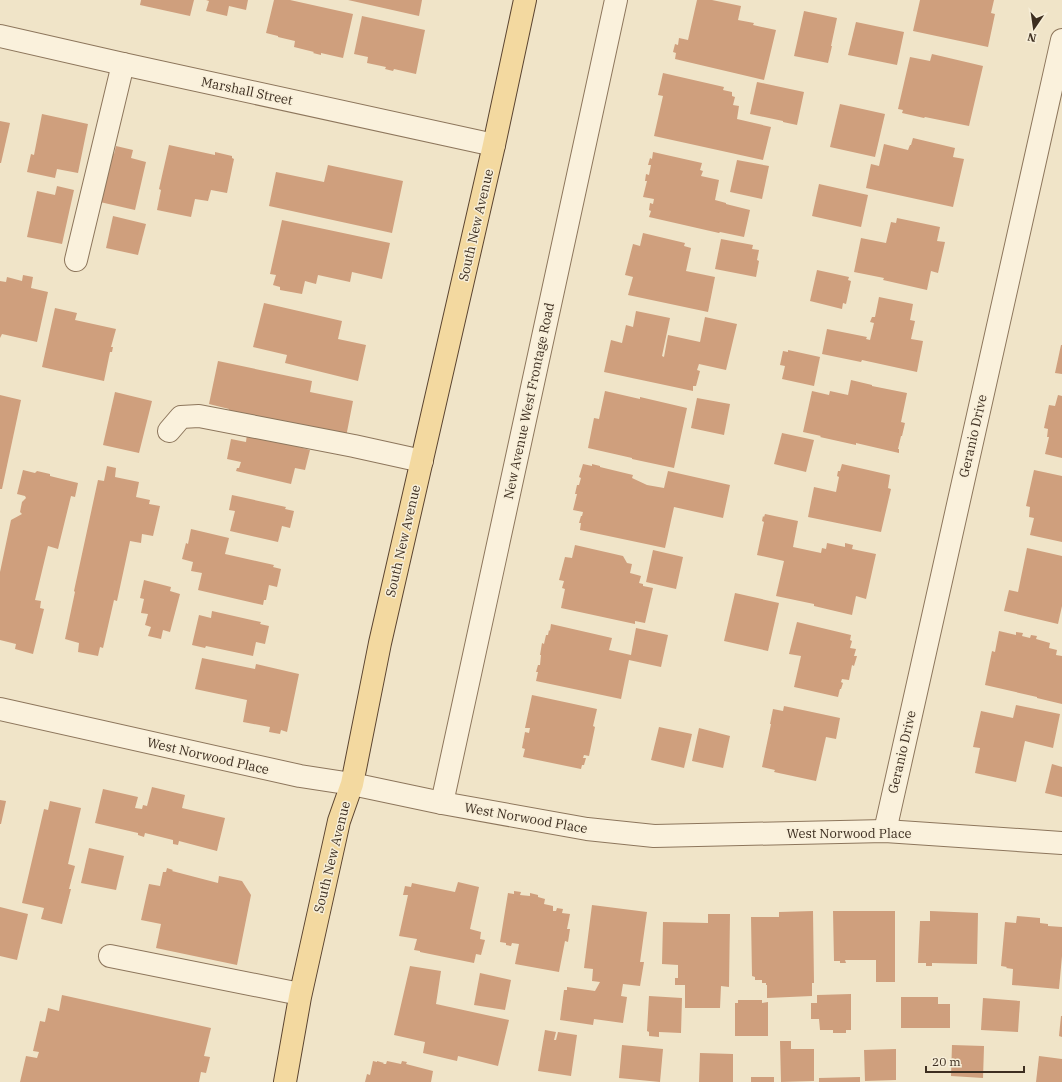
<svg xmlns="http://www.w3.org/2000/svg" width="1062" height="1082" viewBox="0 0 1062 1082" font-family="'IBM Plex Serif',serif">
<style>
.building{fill:#cf9f7d}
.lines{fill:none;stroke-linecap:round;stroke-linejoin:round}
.minor-casing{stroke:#8d765c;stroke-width:24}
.major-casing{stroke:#5b4430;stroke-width:24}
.minor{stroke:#faf1dc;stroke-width:22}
.major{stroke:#f3d9a0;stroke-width:22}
.labels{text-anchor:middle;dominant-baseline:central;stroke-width:3;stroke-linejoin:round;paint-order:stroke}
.street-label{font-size:13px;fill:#3d2e20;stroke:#f7eed8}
</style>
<rect width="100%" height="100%" fill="#f0e4c8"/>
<g class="building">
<polygon points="141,0 194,0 190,16 140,5"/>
<polygon points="206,0 248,0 246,10 229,6 227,16 206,11 209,1"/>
<polygon points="274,0 290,0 353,14 343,58 321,53 321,55 313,53 314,52 294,47 295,41 278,37 278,36 266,33"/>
<polygon points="348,0 422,0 419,16"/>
<polygon points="697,0 712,0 741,6 738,20 754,23 753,25 776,30 764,80 675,59 676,53 673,52 675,44 678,45 679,38 688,40"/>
<polygon points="920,0 994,0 991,13 995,14 988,47 913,31"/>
<polygon points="804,11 837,18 831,46 832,46 828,63 794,56"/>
<polygon points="362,16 425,30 416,74 394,69 393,71 385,69 386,67 367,63 368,57 354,54"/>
<polygon points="856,22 904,32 897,65 848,55"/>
<polygon points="932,54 983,66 969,126 925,117 924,118 902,113 903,110 898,109 910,57 930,61"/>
<polygon points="663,73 724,87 723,90 732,92 732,96 735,97 733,105 739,106 737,119 771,127 763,160 654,136 663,96 658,95"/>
<polygon points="757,82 804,92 797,125 783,122 783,121 750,114"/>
<polygon points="840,104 885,114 875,157 830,147"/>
<polygon points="42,114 88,124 78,173 57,169 55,178 27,172 31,154 34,155"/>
<polygon points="0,121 10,123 1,163 0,163"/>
<polygon points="913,138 955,148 953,157 964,159 953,207 866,188 871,164 879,166 884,144 908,150 910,145 911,145"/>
<polygon points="169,145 215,155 215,152 232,156 232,158 234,159 227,193 211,190 208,201 195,199 191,217 157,210 161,190 159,189"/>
<polygon points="116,146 133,150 131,158 146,162 135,210 100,202 111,153 114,154"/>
<polygon points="653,152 702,163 700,170 703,171 701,176 719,180 715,200 726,203 726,204 750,210 744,237 720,232 719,233 649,217 651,211 649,210 650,203 653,204 654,199 643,197 647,181 645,181 646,174 649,175 651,165 648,165 650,158 652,159"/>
<polygon points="737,160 769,166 762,199 730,192"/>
<polygon points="328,165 403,181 392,233 269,206 276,172 324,182"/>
<polygon points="819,184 868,195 861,227 812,216"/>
<polygon points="57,186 74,190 62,244 27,237 37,191 55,195"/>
<polygon points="113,216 146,224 138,255 106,248"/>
<polygon points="897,218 940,227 937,241 945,242 938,273 931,271 927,290 883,280 884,278 854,272 861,238 886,243 891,222 896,223"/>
<polygon points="282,220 390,243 382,279 352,272 350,282 318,275 316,284 305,281 302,294 280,290 280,287 273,285 276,275 270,274"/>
<polygon points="643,233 685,243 684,246 691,248 686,271 715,277 708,312 628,295 633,277 625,275 633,244 640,246"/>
<polygon points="721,239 753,245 752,249 759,250 757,260 759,261 756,277 715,269"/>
<polygon points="817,270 849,277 848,280 851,281 846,304 843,303 842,309 810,301"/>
<polygon points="23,275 33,277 31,288 48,292 37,342 2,334 0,338 0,281 6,282 7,277 22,281"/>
<polygon points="879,297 913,304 910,320 915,321 911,339 923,341 917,372 862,360 861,362 822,354 827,329 867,337 866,339 870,340 874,323 870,322 872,317 875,317"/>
<polygon points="264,303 342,321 338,339 366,345 358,381 285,363 287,355 253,347"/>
<polygon points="55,308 77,313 75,320 116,329 111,347 113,347 112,352 110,352 104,381 42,367"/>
<polygon points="636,311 670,318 662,356 664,357 668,335 700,342 705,317 737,324 726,370 699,364 697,370 700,371 696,386 693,386 693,391 604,372 611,340 622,343 626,325 633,327"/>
<polygon points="1061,345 1062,345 1062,374 1055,373"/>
<polygon points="788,350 820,357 814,386 782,379 785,366 780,365 783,351 788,352"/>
<polygon points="218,361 312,381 310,392 353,401 346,437 228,411 229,409 209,404"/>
<polygon points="851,380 872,385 872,386 907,393 901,422 905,423 902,436 901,436 898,449 899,449 899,453 856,443 856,445 820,437 821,436 803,432 812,391 829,395 830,391 848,395"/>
<polygon points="605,391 640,399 640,397 687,408 674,468 632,459 632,458 588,448 594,418 599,419"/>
<polygon points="115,392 152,401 139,453 103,445"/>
<polygon points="0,395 21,400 2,489 0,489"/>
<polygon points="1058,395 1062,396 1062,458 1045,454 1049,437 1047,437 1048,429 1044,428 1049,405 1055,406"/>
<polygon points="697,398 730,404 724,435 691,428"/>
<polygon points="782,433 814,440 806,472 774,464"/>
<polygon points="247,434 300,446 299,447 310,450 305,470 295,468 291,484 236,471 237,468 239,468 241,462 227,459 231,439 246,442"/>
<polygon points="583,464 592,466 592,464 600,466 600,467 633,475 632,478 647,485 664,488 668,471 730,485 723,518 674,507 665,548 580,530 581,523 579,523 581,516 582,516 583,512 573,510 577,494 575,494 577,485 579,485 581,478 579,477"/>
<polygon points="842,464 890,475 888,488 891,489 881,532 808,517 814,487 836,492 839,477 837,476 838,471 840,471"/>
<polygon points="107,466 116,468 115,477 139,482 136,497 150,500 149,504 160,506 153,536 142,534 141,543 130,541 117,601 114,600 103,648 100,647 98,656 78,652 79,643 65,639 75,592 74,591 98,480 104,481"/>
<polygon points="23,470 35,473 37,471 50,474 50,476 78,483 75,497 71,496 58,549 48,546 35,600 41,601 40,608 44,609 33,654 15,649 16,644 0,640 0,572 11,520 22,514 20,512 22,502 26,498 25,496 17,494"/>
<polygon points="1034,470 1062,476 1062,542 1030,535 1034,518 1029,517 1030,507 1026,506"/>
<polygon points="232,495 286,507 285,509 294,511 290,528 282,526 278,542 230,531 235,511 229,510"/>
<polygon points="765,514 798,521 793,547 821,553 822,548 826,549 827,543 845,547 845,543 853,545 852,549 876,554 866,599 856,596 852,615 814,606 814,604 776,596 784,561 757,555 764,522 762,521 763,516 764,517"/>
<polygon points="191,529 229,538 225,554 274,565 273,567 281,569 277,587 269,585 266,600 264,600 263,605 198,590 202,573 191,571 193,562 182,559 186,543 188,544"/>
<polygon points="575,545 623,556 627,563 632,564 630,573 641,576 639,583 643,584 643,586 653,588 645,623 635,621 635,624 561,608 565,589 562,588 564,581 559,580 565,557 572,558"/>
<polygon points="1027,548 1062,556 1062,606 1058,624 1004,611 1009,590 1018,592"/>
<polygon points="653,550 683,557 676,589 646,582"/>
<polygon points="144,580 171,587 170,591 180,594 170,632 163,630 161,639 148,636 151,627 145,625 148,614 141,613 144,599 140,598"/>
<polygon points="735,593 779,603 768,651 724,641"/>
<polygon points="212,611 261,622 260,624 269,626 265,644 256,642 253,656 206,646 205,648 192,645 199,615 211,618"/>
<polygon points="797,622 851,635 850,640 852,641 850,648 856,649 854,656 857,656 854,666 852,665 849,680 842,679 841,682 843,683 841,689 840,689 838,697 794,687 801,656 789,654"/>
<polygon points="551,624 612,638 609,650 631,655 636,628 668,635 661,667 629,660 621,699 536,681 538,672 536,672 538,665 540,665 541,655 540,655 542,643 544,644 546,635 548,635 549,630 550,631"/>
<polygon points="999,631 1016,635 1016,632 1023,633 1022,636 1030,638 1031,635 1037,636 1036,639 1050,643 1049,648 1057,650 1056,655 1062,656 1062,704 1037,698 1037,697 985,685 992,651 995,652"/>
<polygon points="202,658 255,669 256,664 299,674 287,732 281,730 280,734 269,732 270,727 243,722 247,700 195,689"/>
<polygon points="532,695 597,709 593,726 595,727 589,756 584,755 583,758 586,758 584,765 582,765 581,769 523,757 525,749 522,748 525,732 529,733 530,728 525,728"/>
<polygon points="1016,705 1060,714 1053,748 1025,741 1016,782 975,773 980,748 973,747 981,711 1013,718"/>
<polygon points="784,706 840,718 836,739 826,737 816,781 774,772 775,770 762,767 771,724 770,724 773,709 783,711"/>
<polygon points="659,727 692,734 684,768 651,760"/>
<polygon points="699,728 730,736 723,768 692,761"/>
<polygon points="1052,764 1062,767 1062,797 1045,793"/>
<polygon points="152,787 185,795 182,808 225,818 217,851 179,841 178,845 173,844 173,840 145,833 144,837 138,835 138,833 95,823 103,789 138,797 135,808 142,809 143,805 147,806"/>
<polygon points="0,800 6,801 1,824 0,824"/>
<polygon points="50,801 81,808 68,864 75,866 69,889 71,889 62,924 41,919 44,908 22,903 44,809 48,810"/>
<polygon points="89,848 124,856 116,890 81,883"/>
<polygon points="167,868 173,870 172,871 218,883 219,876 242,881 251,895 237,965 156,948 161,924 141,920 149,884 160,886 163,872 166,872"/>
<polygon points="458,882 479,887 470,929 481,932 480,939 485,940 481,955 476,954 474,963 420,952 420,951 414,950 417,939 399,936 408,895 403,895 405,886 411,887 412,883 455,892"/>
<polygon points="514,891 521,892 520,895 530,896 530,893 538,895 538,897 545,899 544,904 553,906 553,911 556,911 557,908 563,909 562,913 570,914 567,929 570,929 568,942 565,941 559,972 515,964 519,944 512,943 511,946 506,945 506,943 500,942 508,893 514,894"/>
<polygon points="592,905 647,912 640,962 644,962 640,986 623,984 621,996 627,997 623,1023 594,1019 593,1025 560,1020 564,990 567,990 567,987 595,991 600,982 592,981 593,969 584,968"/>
<polygon points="0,907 28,914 17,960 0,956"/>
<polygon points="813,911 814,983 812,983 812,996 767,998 767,985 766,985 766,983 762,983 762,980 755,980 755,977 752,976 751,917 779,917 779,912"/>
<polygon points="833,911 895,911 895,982 876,982 876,960 845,960 846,963 840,963 840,961 834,961"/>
<polygon points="930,911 978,913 977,964 932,963 932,966 926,966 926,963 918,963 920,921 930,921"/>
<polygon points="708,914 730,914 729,987 721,986 720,1008 685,1008 685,985 675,985 675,978 678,978 678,965 662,964 663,922 708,923"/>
<polygon points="1017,916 1040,918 1040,923 1048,924 1048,926 1062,927 1062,956 1059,989 1012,985 1013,969 1006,968 1007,967 1001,966 1005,922 1016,923"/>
<polygon points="410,966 441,971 436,1004 509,1020 498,1066 458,1056 457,1061 423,1053 425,1042 394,1035"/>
<polygon points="480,973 511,980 505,1010 474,1005"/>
<polygon points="851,994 851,1030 846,1030 846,1033 833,1033 833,1030 820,1030 819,1019 811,1019 811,1003 817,1003 817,995"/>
<polygon points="62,995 211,1028 204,1056 210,1057 206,1073 201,1072 199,1082 20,1082 26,1056 37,1058 39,1052 33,1051 40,1021 45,1022 48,1008 59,1011"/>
<polygon points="649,996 682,998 681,1033 659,1032 659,1037 649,1036 649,1032 647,1031"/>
<polygon points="901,997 938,997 938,1004 950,1004 950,1028 901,1028"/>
<polygon points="983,998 1020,1001 1018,1032 981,1030"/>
<polygon points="738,1000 762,1000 762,1003 768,1002 768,1036 735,1036 735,1003 738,1003"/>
<polygon points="1061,1016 1062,1016 1062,1037 1059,1036"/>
<polygon points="545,1030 556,1032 554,1040 556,1040 558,1032 577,1035 571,1076 538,1071"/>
<polygon points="780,1041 791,1041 791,1049 814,1049 814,1081 781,1082"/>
<polygon points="622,1045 663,1049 660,1082 619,1078"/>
<polygon points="952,1045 984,1046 983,1078 951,1076"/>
<polygon points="896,1049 896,1080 865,1081 864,1050"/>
<polygon points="700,1053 733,1054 733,1082 699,1082"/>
<polygon points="1039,1056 1062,1059 1062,1082 1036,1082"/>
<polygon points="373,1061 377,1062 377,1061 384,1063 383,1064 386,1064 387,1061 401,1064 402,1061 407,1062 406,1064 433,1071 431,1082 365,1082 367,1074 370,1075"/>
<rect x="751" y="1077" width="23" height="5"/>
<polygon points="860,1077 860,1082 819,1082 819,1078"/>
</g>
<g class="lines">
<defs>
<g id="minor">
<polyline points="0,36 123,64 494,145"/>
<polyline points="76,260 123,64"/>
<polyline points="169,431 181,417 199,416 354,446 422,461"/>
<polyline points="0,709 300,776 352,784 442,803 587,829 654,836 885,831 1062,843"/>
<polyline points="442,803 616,0"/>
<polyline points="885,831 1062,40"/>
<polyline points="110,956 300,994"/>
</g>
<polyline id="major" points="285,1082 300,997 339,821 352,784 380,643 494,145 525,0"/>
</defs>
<use href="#minor" class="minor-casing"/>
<use href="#major" class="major-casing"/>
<use href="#minor" class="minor"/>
<use href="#major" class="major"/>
</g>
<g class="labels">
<g class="street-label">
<text transform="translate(247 91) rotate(12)">Marshall Street</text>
<text transform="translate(476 225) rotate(-77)">South New Avenue</text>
<text transform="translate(529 401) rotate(-78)">New Avenue West Frontage Road</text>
<text transform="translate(973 436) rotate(-77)">Geranio Drive</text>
<text transform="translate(403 541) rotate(-77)">South New Avenue</text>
<text transform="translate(902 752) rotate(-77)">Geranio Drive</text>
<text transform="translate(208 756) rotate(13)">West Norwood Place</text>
<text transform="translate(526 818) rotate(10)">West Norwood Place</text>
<text x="849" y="833">West Norwood Place</text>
<text transform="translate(332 857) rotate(-76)">South New Avenue</text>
</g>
</g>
<g transform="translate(1034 28) rotate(193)" stroke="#f7eed8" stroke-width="3" paint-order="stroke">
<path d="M0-3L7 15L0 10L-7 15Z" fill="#3d2e20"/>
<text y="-6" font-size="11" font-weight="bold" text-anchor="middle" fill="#3d2e20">N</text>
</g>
<path d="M926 1066v6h98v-6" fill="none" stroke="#3d2e20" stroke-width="2"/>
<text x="932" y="1066" font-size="12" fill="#3d2e20" stroke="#f7eed8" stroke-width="3" paint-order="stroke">20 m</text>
</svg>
